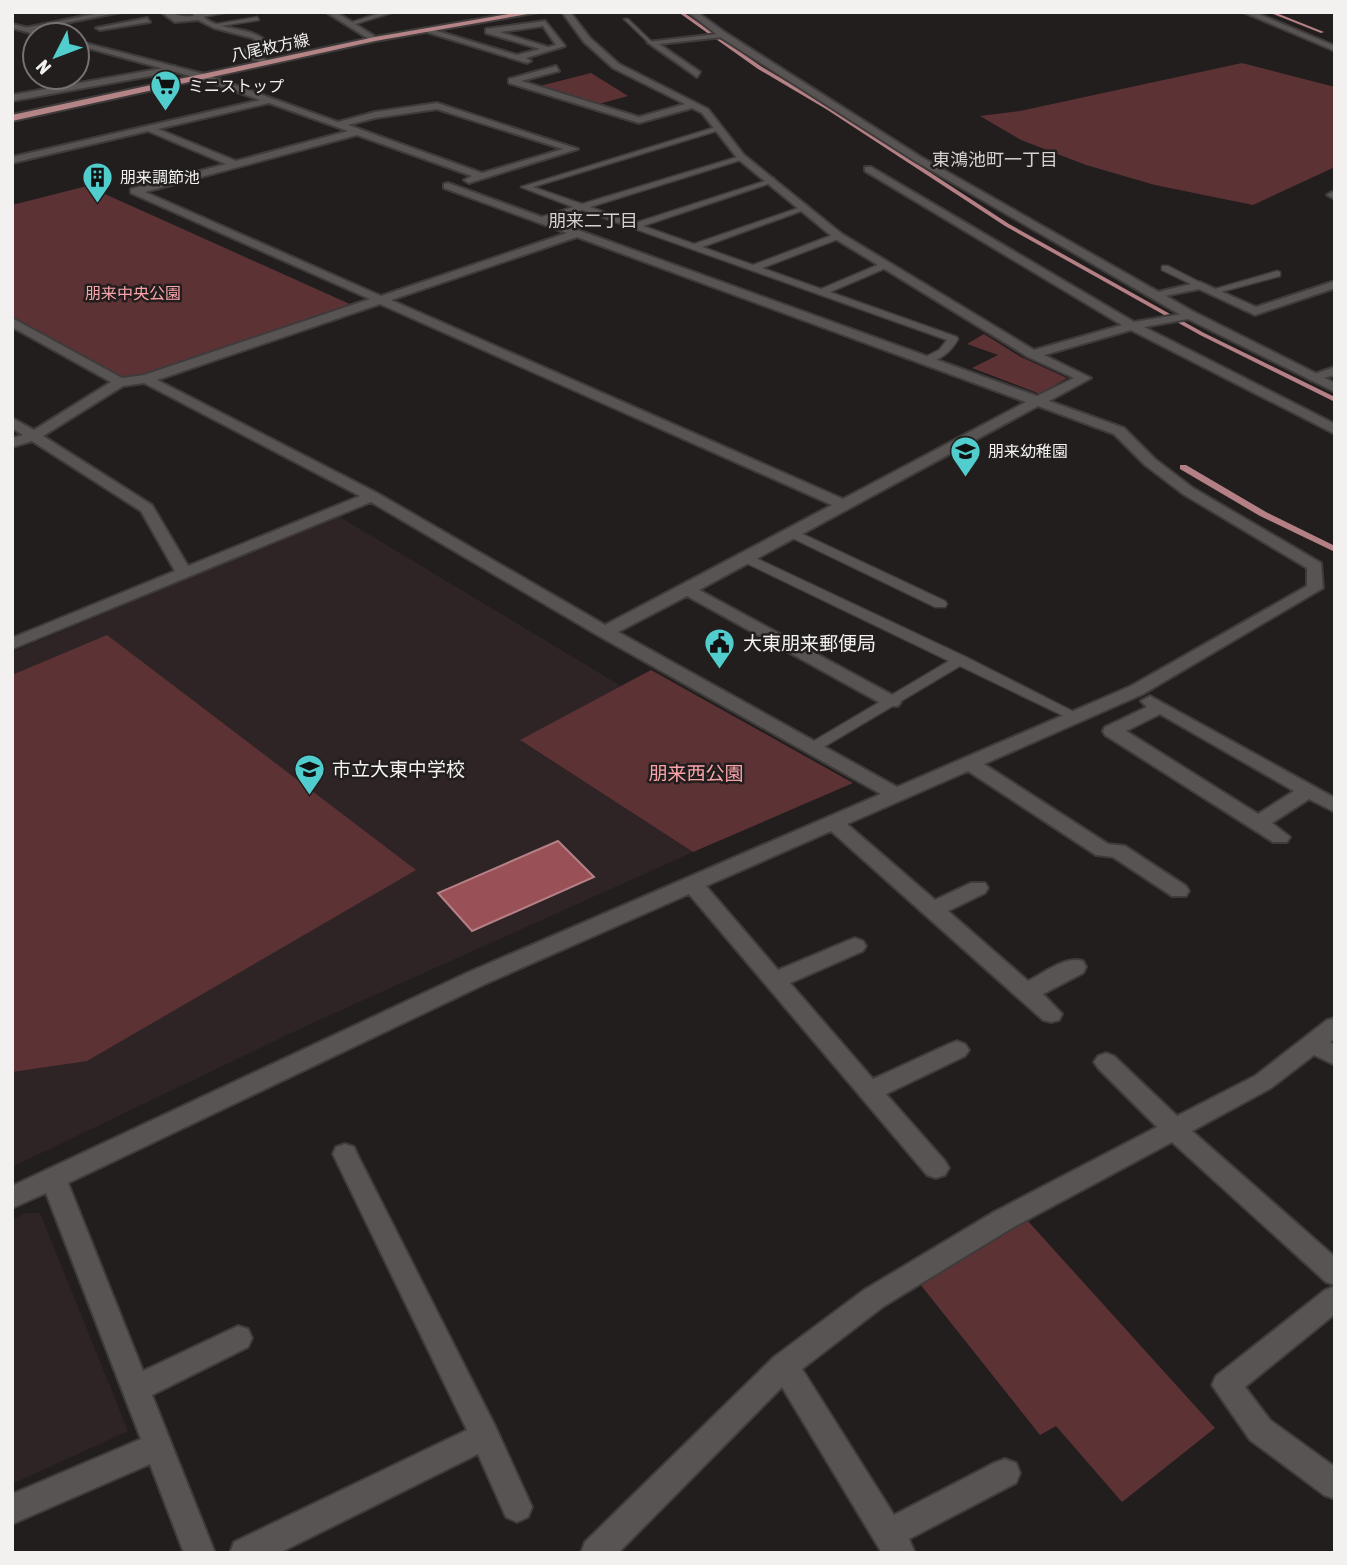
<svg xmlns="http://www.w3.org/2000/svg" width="1347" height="1565" viewBox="0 0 1347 1565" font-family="'Asap Condensed','Noto Sans JP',sans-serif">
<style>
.built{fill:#2f2425}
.green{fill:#5c3235}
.water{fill:#995057;stroke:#b48085;stroke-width:2}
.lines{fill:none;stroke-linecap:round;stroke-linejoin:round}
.stream{fill:#b48085;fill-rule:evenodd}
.service-casing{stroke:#3f3b3b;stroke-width:3}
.minor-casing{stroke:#3f3b3b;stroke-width:4}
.tertiary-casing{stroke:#3f3b3b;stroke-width:4}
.primary-casing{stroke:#3f3b3b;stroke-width:4}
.service{fill:#585454;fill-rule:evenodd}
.minor{fill:#585454;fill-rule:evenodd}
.tertiary{fill:#585454;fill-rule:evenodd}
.primary{fill:#b58487;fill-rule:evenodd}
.labels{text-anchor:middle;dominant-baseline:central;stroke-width:5;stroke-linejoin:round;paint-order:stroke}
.far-street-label{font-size:16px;fill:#f3f0f0;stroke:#221e1e}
.far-poi-label{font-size:16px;fill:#f3f0f0;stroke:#221e1e;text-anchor:start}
.far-park-label{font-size:16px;fill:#faa4aa;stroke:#221e1e}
.far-neighbourhood-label{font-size:18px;fill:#d6d1d1;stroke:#221e1e}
.poi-label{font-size:19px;fill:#f3f0f0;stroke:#221e1e;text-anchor:start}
.park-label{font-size:19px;fill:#faa4aa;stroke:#221e1e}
</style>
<rect width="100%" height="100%" fill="#221e1e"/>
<g class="built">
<polygon points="338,516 621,686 521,741 693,852 308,1025 12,1167 12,652"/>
<polygon points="26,1213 40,1213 128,1431 12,1484 12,1220"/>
</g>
<g class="green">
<polygon points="1242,63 1335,87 1335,167 1253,205 1155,185 1086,165 1021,140 980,116 1020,111"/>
<polygon points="591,73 628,96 595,105 536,87"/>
<polygon points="87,186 352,305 138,376 122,378 12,316 12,205"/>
<polygon points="984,334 1021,357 1067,378 1040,394 972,368 998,355 967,344"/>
<polygon points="107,635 416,870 87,1061 12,1072 12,675"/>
<polygon points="651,670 853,783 693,852 520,740"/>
<polygon points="1027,1220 1215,1428 1122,1502 1056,1426 1040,1435 920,1284"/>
</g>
<polygon class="water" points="558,841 594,877 472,931 438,893"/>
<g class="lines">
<g class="stream">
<polygon points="678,12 683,12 762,67 830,107 1009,224 1204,333 1335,397 1335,402 1200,335 1005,226 826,109 758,69"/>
<polygon points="1268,12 1274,12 1324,32 1321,33"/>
<polygon points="1180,465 1186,465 1266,512 1335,546 1335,552 1260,516 1180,469"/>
</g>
<defs>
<g id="service">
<polygon points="211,12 229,12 197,18 194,16"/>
<polygon points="383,12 394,12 349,26 346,24"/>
<polygon points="257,17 259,20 214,27 211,25"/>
<polygon points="624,19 628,19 653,43 649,43"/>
<path d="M716,127L723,129L533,187L582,204L744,155V159L590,207L635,223L774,178V182L643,226L694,244L807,205V209L702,247L753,265L835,234H841V238L762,268L821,289L880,264H886V268L830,292L957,337L958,339C951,352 938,363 923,362V358L939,350L947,340L582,210L538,222V218L573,207L521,187Z"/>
<polygon points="1162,266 1168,266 1205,285 1197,287 1162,270"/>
<polygon points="1277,271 1280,272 1280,276 1213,294 1208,291"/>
<polygon points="792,529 945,601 947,604 945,607 935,607 788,536 786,533"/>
<polygon points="747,554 966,657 1082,716 1080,719 1070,719 960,666 817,751 807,751 804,748 807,745 949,661 742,561 741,558"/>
</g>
<g id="minor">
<polygon points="104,12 122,12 24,31 20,29"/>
<path d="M161,12C176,12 178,18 194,16L191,12C201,12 203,18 211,22C229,31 250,27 266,41L251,53L271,62L267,64L242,56V52L257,41L252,38L214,28L198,20L175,22Z"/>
<polygon points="326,12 336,12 379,39 372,41"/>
<path d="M562,12H570L590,38L619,64L708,109L744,155L842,234L1034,350L1122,325L865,171V167H871L1134,322L1194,312V318L1144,327L1335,424V434L1131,330L1044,355L1091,378L1049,401L1124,428L1155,459L1193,488L1321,563L1323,588L1143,694L984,764L1108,844L1125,846L1186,886L1189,891L1186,896H1172L1113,857L1096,855L968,771L847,824L935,900L971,883H985L988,888L985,893L948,911L1028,981C1044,973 1065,956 1083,961L1086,967L1083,973L1043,994L1062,1014L1059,1020L1051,1022L1043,1020L831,831L706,886L778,970L847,941L855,938L863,941L866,946L863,951L790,983L873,1079L949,1044L957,1041L965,1044L969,1050L965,1056L886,1094L945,1161L949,1168L945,1175L936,1178L927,1175L689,894L485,984L68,1183L143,1371L238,1326L248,1329L252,1338L248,1347L152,1395L215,1553H184L150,1464L12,1524V1494L141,1439L46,1193L12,1208V1186L469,972L881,794L599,636L371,502L12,649V638L175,571L141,511L32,441L12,447V438L23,435L12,428V418L34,430L111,382L12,327V318L122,378L144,375L370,299L131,193V189L226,164L148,131L12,163V157L260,100L198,78L201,73L338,122L375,112L437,103L578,149L469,183L464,180L472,176L357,135L145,192L381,296L567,233L444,188V184L448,183L1037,396L1074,378L1028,357L834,238L738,159L702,113L692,108L639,123L509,83V79L556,66L559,71L521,81L639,117L685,104L613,68L584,42ZM269,103L348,131L236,161L158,129ZM437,109L563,149L482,173L348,125L375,118ZM577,237L1026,402L843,499L391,300ZM380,304L832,505L605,625L377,493L157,380ZM144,383L360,496L188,566L152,505L43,436L123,386ZM1038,406L1114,434L1145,465L1183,494L1307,568V586L1131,686L897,787L618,632L687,596L886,706H898L901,702L898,698L699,590Z"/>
<polygon points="1243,12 1254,12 1335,46 1335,51"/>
<polygon points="147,18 150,22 100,30 96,28"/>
<path d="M545,21L565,46L526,58L531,61L527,63L420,30L427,28L517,55L540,49L486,33V29ZM543,26L556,45L548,47L500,32Z"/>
<polygon points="726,33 723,37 659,44 700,72 697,77 647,42"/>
<polygon points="175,66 178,71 12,101 12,95"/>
<polygon points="1332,192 1335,193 1335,199 1327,195"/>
<polygon points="1335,281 1335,288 1255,315 1199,289 1155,298 1149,294 1200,282 1256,307"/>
<polygon points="1335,367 1335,375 1312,381 1305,377"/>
<path d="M1150,696L1335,798V812L1309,799L1272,823L1290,837L1287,842H1273L1105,735L1103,731L1105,727L1147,707L1141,701ZM1160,714L1294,791L1258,814L1126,731Z"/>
<polygon points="1335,1018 1335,1039 1330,1042 1335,1045 1335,1065 1314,1055 1271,1088 1192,1131 1335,1257 1335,1285 1326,1282 1172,1142 1012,1228 884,1306 802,1369 894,1515 994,1463 1005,1459 1016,1463 1020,1473 1016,1483 909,1539 915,1553 882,1553 782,1387 618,1553 581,1553 585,1542 774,1357 864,1290 994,1212 1157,1127 1098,1068 1094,1062 1098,1056 1106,1053 1114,1056 1177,1116 1255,1076 1327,1020"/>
<polygon points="345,1144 354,1147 357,1154 495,1426 532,1507 528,1517 517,1522 506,1517 478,1454 279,1553 230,1553 234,1542 467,1430 333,1154 336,1147"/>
<polygon points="1335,1286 1335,1314 1245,1387 1270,1420 1335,1467 1335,1499 1324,1495 1250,1440 1212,1385 1216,1376 1325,1290"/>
</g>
<g id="tertiary">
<polygon points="688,12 697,12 726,33 921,157 1194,312 1335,383 1335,392 1186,318 915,161 720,37"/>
<polygon points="12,24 50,33 51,35 38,35 12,28"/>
<polygon points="77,41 204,74 205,76 201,79 77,45"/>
</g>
<polygon id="primary" points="520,12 539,12 375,41 12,121 12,115 375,37"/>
</defs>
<use href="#service" class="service-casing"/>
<use href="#minor" class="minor-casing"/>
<use href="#tertiary" class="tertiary-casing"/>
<use href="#primary" class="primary-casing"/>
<use href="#service" class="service"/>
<use href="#minor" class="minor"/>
<use href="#tertiary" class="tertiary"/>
<use href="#primary" class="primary"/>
</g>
<defs>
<symbol id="supermarket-pin" viewBox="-11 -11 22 30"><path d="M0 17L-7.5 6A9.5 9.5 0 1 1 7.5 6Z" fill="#52cdcd" stroke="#221e1e"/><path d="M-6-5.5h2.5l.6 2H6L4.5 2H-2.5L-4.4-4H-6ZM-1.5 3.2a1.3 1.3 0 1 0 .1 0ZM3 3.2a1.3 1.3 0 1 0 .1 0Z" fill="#111"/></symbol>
<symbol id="building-pin" viewBox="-11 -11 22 30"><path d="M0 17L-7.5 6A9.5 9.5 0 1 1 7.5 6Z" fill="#52cdcd" stroke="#221e1e"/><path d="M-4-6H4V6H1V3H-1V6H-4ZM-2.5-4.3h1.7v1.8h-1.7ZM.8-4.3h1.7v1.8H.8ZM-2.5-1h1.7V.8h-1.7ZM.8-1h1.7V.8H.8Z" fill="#111"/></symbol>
<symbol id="school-pin" viewBox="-11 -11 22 30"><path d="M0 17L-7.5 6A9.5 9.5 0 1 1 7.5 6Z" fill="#52cdcd" stroke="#221e1e"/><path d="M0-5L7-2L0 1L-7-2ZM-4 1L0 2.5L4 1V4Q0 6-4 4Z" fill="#111"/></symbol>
<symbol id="civic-pin" viewBox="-11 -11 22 30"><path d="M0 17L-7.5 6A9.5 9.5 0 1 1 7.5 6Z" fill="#52cdcd" stroke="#221e1e"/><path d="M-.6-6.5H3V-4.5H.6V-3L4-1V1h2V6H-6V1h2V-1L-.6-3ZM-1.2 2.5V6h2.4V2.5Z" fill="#111"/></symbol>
</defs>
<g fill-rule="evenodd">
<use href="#supermarket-pin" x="148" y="68" width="35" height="47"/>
<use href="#building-pin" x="80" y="160" width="35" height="47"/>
<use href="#school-pin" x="948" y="434" width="35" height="47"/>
<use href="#civic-pin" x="702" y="626" width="35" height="47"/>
<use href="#school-pin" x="292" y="752" width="35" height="47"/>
</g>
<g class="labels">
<g class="far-street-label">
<text transform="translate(270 47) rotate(-12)">八尾枚方線</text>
</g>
<g class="far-poi-label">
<text x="188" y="86">ミニストップ</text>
<text x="120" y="177">朋来調節池</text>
<text x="988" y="451">朋来幼稚園</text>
</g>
<g class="far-park-label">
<text x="133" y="293">朋来中央公園</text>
</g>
<g class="far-neighbourhood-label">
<text x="995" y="159">東鴻池町一丁目</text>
<text x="593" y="220">朋来二丁目</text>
</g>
<g class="poi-label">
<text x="743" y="643">大東朋来郵便局</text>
<text x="332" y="769">市立大東中学校</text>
</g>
<g class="park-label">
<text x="696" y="773">朋来西公園</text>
</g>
</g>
<rect width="1347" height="1565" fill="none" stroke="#f3f0f0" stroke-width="28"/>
<g transform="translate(56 56) rotate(228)"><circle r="33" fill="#221e1e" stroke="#767272" stroke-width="2"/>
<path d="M0-5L12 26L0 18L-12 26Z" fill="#52cdcd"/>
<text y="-10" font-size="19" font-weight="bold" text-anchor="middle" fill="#f3f0f0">N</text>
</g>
</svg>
